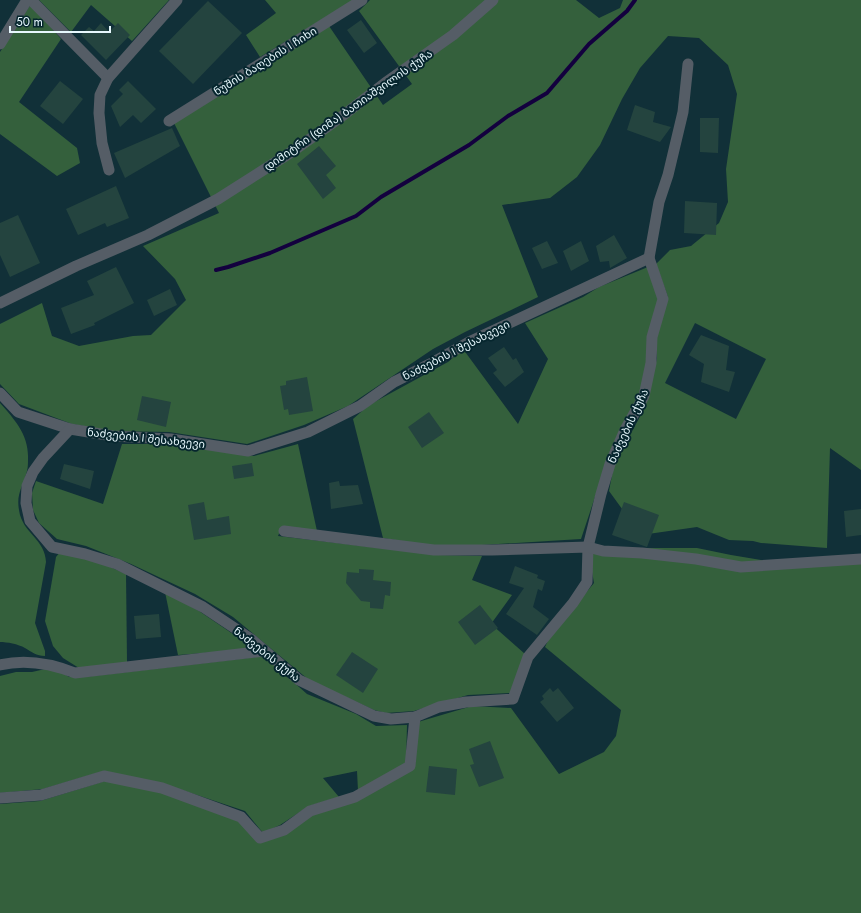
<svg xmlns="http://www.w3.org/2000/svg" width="861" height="913" viewBox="0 0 861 913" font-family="Jost,'Noto Sans Georgian',sans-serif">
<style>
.green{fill:#34603c;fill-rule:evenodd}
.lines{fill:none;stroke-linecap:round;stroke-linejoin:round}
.stream{stroke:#13003e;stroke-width:4}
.building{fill:#24443f}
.street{stroke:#555d66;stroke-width:11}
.labels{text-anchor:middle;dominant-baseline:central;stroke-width:4;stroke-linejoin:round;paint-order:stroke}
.street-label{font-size:11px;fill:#e7f8fd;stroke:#06262e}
</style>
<rect width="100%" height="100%" fill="#113038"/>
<g class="green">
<polygon points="39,0 169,0 132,41 91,5 71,32"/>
<polygon points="265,0 354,0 260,57 246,35 276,13"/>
<path d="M370,0H576L599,18L620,8L623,0H861V470L830,448L827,548L761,543L753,541L729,540L697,527L641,535L609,491L614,465L643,411L651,385L657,358L656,336L668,297L656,264L670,250L691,246L719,223L728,202L726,169L737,94L728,65L699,38L668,36L640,68L622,99L600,145L577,177L550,198L502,205L538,297L465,332L433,349L348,406L304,425L247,444L169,432L111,431L72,424L19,404L0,384V324L42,303L52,336L79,346L133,336L151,335L186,300L175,279L143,246L219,213L174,123L329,26L383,105L412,84L359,11ZM695,323L766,359L736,419L665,383Z"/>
<polygon points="31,4 61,39 19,102 77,148 80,163 57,176 0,134 0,52"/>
<polygon points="648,267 659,302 642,392 607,461 581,539 482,545 431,546 383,538 353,419 369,405 448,362 463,349 518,424 548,359 525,323 583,297 599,287"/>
<path d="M0,403C15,420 29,435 28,459C28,463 28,467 27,471C22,490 15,494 20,515C26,535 45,540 46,562L35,623L45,651V656C36,656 32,652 25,648C18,644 7,642 0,642Z"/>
<polygon points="122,444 169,444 254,456 298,444 317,531 282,527 278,536 439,555 482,556 472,580 512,595 491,624 525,654 510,693 468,695 414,711 386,713 374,710 309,680 233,617 195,594 131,564 86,546 57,539 39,523 33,510 32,493 36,481 103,504"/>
<polygon points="600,548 697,548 731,555 773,562 861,563 861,913 0,913 0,804 40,801 105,781 159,790 240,820 259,841 415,765 418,722 472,706 511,708 559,774 604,752 616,736 621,710 545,647 550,636 594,583 589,555"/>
<polygon points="60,552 101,563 126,574 127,662 79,668 63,658 53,646 45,621 56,557"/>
<polygon points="165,592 199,611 255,649 178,655"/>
<polygon points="264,656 307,694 356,714 376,726 407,725 406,763 358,791 357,771 323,778 339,797 309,806 280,825 263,833 245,811 164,784 104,771 43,789 0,793 0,676 16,672 32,672 54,667 69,677 84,677"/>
</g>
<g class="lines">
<polyline class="stream" points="216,270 228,267 270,253 356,216 381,197 469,145 508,116 547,93 589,44 627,11 635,0"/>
</g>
<g class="building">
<polygon points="208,1 242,33 193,84 159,51"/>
<polygon points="361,20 377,43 364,53 347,30"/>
<polygon points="101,23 109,32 118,23 130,35 106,60 81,35 89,27 94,31"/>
<polygon points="60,81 83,99 63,124 40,106"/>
<polygon points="128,81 156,109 141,123 133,115 120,127 111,106 123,94 119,90"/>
<polygon points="635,105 655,112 653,122 671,127 660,142 627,130"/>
<polygon points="700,118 719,118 718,153 700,152"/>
<polygon points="172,128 180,146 125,178 114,153"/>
<polygon points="319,146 336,166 326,175 336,188 323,199 297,164"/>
<polygon points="116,186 129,218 107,227 105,223 78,235 66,209"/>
<polygon points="685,201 717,203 716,235 684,233"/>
<polygon points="18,215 40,263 10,277 0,255 0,223"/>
<polygon points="614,235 627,258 610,268 609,261 600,262 596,246"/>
<polygon points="547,241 558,263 542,269 532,248"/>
<polygon points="581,241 589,261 571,271 563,251"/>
<polygon points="116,267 134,303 94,323 95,325 71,334 61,308 94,295 87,281"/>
<polygon points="170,289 177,305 154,316 147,300"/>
<polygon points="701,335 729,346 726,370 735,372 729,392 701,382 704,364 689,355"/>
<polygon points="504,347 513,360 516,358 524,372 505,387 493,373 497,370 488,358"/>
<polygon points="307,377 313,411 289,415 288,409 284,410 280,386 286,385 286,381"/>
<polygon points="142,396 171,402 166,427 137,420"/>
<polygon points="429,412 444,433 422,448 408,427"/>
<polygon points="252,463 254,476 234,479 232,466"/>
<polygon points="64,464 94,471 90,489 60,479"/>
<polygon points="339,481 340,486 358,485 363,504 331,509 329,483"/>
<polygon points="204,502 207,520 229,516 231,534 194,540 188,505"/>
<polygon points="624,502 659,515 647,547 612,535"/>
<polygon points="861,509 861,535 846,537 844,511"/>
<polygon points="515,566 538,575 537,578 545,581 542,591 538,589 533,607 549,619 537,635 506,614 524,588 509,583"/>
<polygon points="359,569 374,570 373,580 391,582 390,596 385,595 383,609 370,608 370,602 361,601 346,583 347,572 359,573"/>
<polygon points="480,605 498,628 475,645 458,622"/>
<polygon points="159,614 161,637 136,639 134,616"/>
<polygon points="352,652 378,669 363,693 336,675"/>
<polygon points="550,688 553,692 558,688 574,708 557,722 540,702 544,699 542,696"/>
<polygon points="490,741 504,778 479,787 470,765 474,764 469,749"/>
<polygon points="429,766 457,769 455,795 426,792"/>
</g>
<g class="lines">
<g class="street">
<polyline points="31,0 108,78"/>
<polyline points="0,44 27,0"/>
<polyline points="169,121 362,0"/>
<polyline points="109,170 102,143 99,113 100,95 108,78 177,0"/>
<polyline points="0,303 76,266 148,235 218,199 293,151 341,117 385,83 453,35 493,0"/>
<polyline points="0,393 18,412 70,429 113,436 171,439 248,451 308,432 360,406 394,382 430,364 469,342 649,258 659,202 668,175 683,112 688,64"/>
<polyline points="70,429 43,458 33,472 27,486 26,503 30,521 52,547 85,554 117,564 203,607 251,639 299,680 374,716 391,719 415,717 439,707 466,702 513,699 528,657 573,603 587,582 588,547 601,494 610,464 625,430 644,396 651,363 652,337 663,299 649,258"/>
<polyline points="284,531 434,550 492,550 588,547 603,551 642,553 696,559 741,567 861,559"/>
<path d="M0,665C25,659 52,664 75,673L265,651"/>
<polyline points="0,798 41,795 104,776 162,788 241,817 260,838 284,830 310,811 355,797 410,766 415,717"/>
</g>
</g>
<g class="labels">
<g class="street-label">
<text transform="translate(265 61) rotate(-32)">ნუშის ბაღების I ჩიხი</text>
<text transform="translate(348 110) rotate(-35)">დიმიტრი (დიმა) ბათიაშვილის ქუჩა</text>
<text transform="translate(456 350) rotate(-27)">ნაძვების I შესახვევი</text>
<text transform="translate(628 426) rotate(-65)">ნაძვების ქუჩა</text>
<text transform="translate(146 438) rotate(6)">ნაძვების I შესახვევი</text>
<text transform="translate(267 654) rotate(38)">ნაძვების ქუჩა</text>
</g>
</g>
<path d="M10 26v6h100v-6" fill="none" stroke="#e7f8fd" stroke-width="2"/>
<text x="16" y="26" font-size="12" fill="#e7f8fd" stroke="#06262e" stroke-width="3" paint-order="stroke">50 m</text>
</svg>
